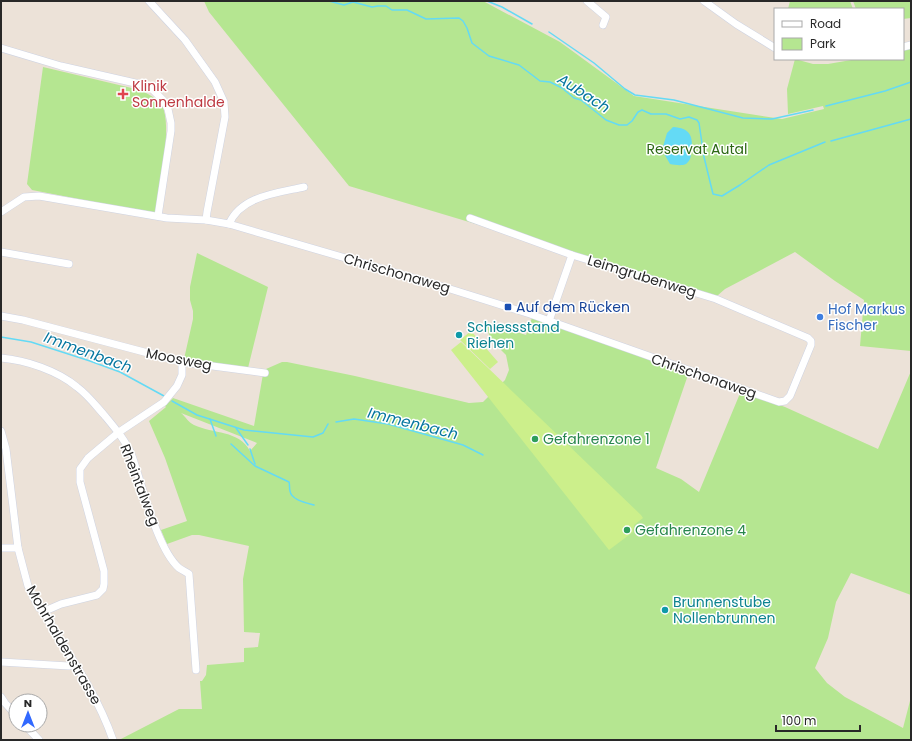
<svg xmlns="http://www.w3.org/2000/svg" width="912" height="741" viewBox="0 0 912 741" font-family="Poppins,sans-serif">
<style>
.green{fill:#b5e691;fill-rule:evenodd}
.pitch{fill:#ccef8b}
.water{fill:#64daf5}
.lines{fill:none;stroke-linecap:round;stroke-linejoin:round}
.stream{stroke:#64daf5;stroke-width:1.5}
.minor-casing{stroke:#ced3e2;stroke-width:8}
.minor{stroke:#fff;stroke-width:7}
.health-dot{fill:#e0444e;stroke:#fff;stroke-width:1.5}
.transit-dot{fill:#1a4fb4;stroke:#fff;stroke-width:1.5}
.shop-dot{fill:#3f7fe0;stroke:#fff;stroke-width:1.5}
.culture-dot{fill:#0f9aa8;stroke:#fff;stroke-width:1.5}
.leisure-dot{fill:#2e9e5b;stroke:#fff;stroke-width:1.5}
.labels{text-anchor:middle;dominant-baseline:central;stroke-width:3;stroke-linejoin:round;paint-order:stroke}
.health-label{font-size:14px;fill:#be3a42;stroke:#fff;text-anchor:start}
.park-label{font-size:14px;fill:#2d6815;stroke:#fff}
.street-label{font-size:14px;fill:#282828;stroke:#fff}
.transit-label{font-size:14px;fill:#164399;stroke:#fff;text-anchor:start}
.shop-label{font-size:14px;fill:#366cbe;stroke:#fff;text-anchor:start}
.culture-label{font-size:14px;fill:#0d838f;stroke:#fff;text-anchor:start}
.leisure-label{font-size:14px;fill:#27864d;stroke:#fff;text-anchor:start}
.water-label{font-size:15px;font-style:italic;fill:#05769f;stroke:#fff}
</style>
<rect width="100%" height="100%" fill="#ece2d8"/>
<g class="green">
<polygon points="204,1 483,1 560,42 634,96 782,119 824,109 823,106 788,114 787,89 795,59 813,64 828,64 857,59 903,59 903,50 911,48 911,351 860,346 864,300 835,281 795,252 725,289 717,296 349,186 209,12"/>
<polygon points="790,1 850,1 853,9 788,9"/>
<polygon points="853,1 911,1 911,18 903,19 903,9 856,9"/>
<path d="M43,67L140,90C148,94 157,98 162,106C173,125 159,190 156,214L32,190L27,184Z"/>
<polygon points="197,253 268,287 248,368 184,359 193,319 193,311 190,300 190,287"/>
<path d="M533,315L689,372L656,468L681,479L699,492L741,391L785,407L878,449L911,371V595L851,573L836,602L828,638L815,668L827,683L845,697L903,728L911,697V740H119L179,709H202L200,681H202L206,675L207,665L244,662V648L258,647L260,633L244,632L243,579L249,546L199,535H192L167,544L161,530L187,521L165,458L149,421L166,407L165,406L173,398L254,426L263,374L266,369L282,362H287L355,376L469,403L483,402L505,380L509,370L506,355L490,339L486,322L526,335ZM181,413L257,443L250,451C239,430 213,434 194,425C188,422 186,417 181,413Z"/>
</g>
<g class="pitch">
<polygon points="471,331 498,362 490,369 460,340"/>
<polygon points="461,342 641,515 643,518 634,525 633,532 609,550 451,350"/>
</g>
<path class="water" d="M673,127C690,128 694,136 691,153C691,157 690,161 686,164C682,166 675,165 670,164L662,150L667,133Z"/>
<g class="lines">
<g class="stream">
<polyline points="329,1 344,5 353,2 372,7 378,6 386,6 392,10 407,10 426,19 459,18 463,21 467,28 472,43 489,56 519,65 540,81 550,82 562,88 574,98 581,100 606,120 619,125 627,125 632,121 638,112 642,110 651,114 666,114 680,119 689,117 697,120 699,123 704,157 713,194 722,196 740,185 769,165 825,142"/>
<polyline points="487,1 502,7 532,24"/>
<polyline points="549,32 594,63 625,89 635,95 674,100 743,118 772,119 813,110"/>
<polyline points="826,106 885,91 911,82"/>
<polyline points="831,141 911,119"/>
<polyline points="1,337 31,342 90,361 120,372 164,396"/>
<polyline points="172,401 197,415 244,430 313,437 323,433 328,424"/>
<polyline points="210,419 216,436"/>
<polyline points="336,422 354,419 388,424 463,445 483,455"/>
<polyline points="236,428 248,445"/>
<path d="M231,444L255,466L289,482C290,485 289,488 290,491C291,500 307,503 314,505"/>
<polyline points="250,449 255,464"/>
</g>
<defs>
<g id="minor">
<polyline points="149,1 185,40 215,82 224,102 225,117 207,212 206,220"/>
<polyline points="587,1 606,17 603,25"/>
<polyline points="704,1 736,24 775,48"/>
<polyline points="903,47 911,45"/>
<polyline points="1,48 61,66 144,85 153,90 163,100 168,109 171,123 171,131 158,216"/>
<polyline points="1,212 24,197 39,196 167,218 206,220 229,224 431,283 530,314 779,402 785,401 790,396 811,345 811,341 808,338 716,299 572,255 470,218"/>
<path d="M229,224C241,196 277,193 304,187"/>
<polyline points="1,252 69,264"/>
<polyline points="1,316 23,320 182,362 265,373"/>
<polyline points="549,321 572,255"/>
<path d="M1,358C26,360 58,371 77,387C88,395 96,406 105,416C115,428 126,441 132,456C142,484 157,549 179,568C182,570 186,572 189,574L196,670"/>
<path d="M1,431L6,449L18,548L28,586L39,608L45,611L49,622C73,660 98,697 113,740"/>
<polyline points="1,548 18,548"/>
<polyline points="45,611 61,604 97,595 103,589 104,584 104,571 80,482 80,469 88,458 119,432 164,402 177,386 182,375 182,362"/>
<polyline points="1,662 69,666 75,665"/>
<polyline points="1,697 5,703 16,715"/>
<polyline points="25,725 39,740"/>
</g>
</defs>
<use href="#minor" class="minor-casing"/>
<use href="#minor" class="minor"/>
</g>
<path class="health-dot" d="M121 88h4v4h4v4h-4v4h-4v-4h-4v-4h4z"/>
<rect class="transit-dot" x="504" y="303" width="8" height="8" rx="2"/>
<circle class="shop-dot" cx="820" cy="317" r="4"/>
<g class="culture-dot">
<circle cx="459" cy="335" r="4"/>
<circle cx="665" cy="610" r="4"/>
</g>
<g class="leisure-dot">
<circle cx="535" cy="439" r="4"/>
<circle cx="627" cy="530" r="4"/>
</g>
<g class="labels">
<g class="health-label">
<text x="132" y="86">Klinik<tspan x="132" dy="16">Sonnenhalde</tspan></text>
</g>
<g class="park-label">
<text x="697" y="149">Reservat Autal</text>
</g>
<g class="street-label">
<text transform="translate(397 273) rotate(16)">Chrischonaweg</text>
<text transform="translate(642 276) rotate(17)">Leimgrubenweg</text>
<text transform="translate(179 359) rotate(11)">Moosweg</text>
<text transform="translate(704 376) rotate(19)">Chrischonaweg</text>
<text transform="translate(140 485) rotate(69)">Rheintalweg</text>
<text transform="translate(64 645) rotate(60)">Mohrhaldenstrasse</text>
</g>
<g class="transit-label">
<text x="516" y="307">Auf dem Rücken</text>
</g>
<g class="shop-label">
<text x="828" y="309">Hof Markus<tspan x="828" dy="16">Fischer</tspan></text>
</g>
<g class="culture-label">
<text x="467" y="327">Schiessstand<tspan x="467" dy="16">Riehen</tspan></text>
<text x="673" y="602">Brunnenstube<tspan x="673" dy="16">Nollenbrunnen</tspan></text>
</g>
<g class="leisure-label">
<text x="543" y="439">Gefahrenzone 1</text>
<text x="635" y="530">Gefahrenzone 4</text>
</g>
<g class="water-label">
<text transform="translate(584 93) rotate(33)">Aubach</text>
<text transform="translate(88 352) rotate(20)">Immenbach</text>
<text transform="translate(413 423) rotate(14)">Immenbach</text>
</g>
</g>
<rect width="912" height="741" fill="none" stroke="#282828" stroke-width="4"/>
<rect x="774" y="8" width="130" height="52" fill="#ffffff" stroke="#a9a9a9"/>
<rect x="782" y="21" width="20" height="6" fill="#ffffff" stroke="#a9a9a9"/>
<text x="810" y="28" font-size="12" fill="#282828">Road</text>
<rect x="782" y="38" width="20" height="12" fill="#b5e691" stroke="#a9a9a9"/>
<text x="810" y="48" font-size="12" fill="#282828">Park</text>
<g transform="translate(28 713)"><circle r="19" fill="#ffffff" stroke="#a9a9a9"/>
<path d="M0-3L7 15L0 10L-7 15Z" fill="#3269ff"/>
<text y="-6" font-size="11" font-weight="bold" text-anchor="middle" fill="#282828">N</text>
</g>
<path d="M776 725v6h84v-6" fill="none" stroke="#282828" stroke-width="2"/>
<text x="782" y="725" font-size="12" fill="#282828" stroke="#ffffff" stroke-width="3" paint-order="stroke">100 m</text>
</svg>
